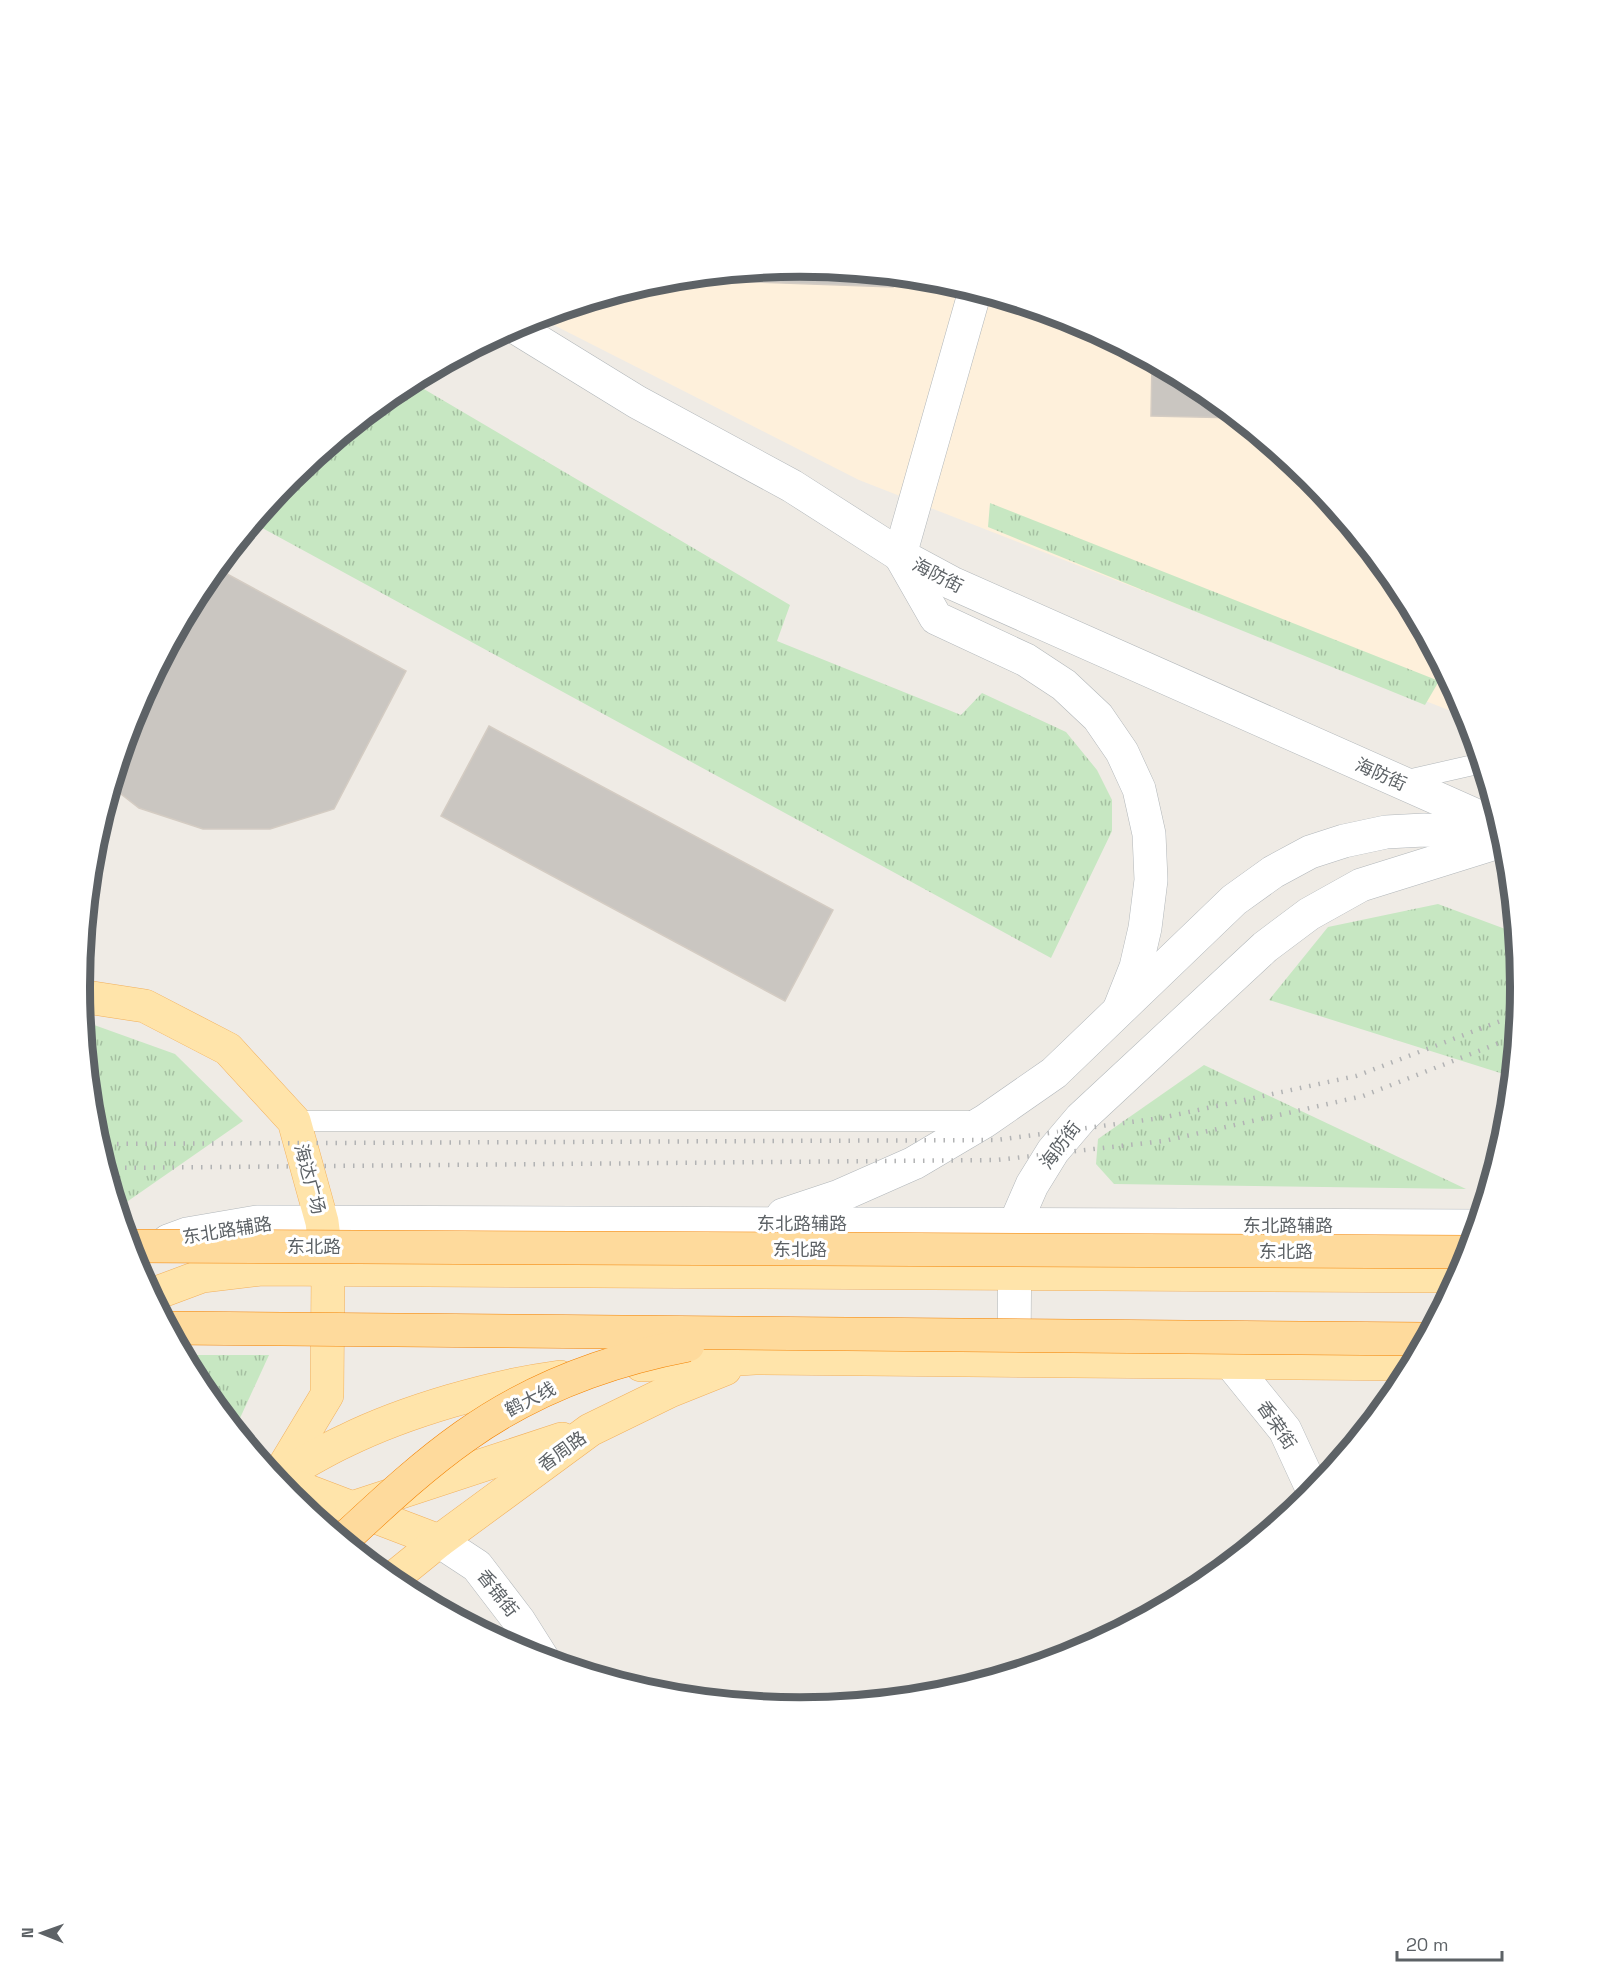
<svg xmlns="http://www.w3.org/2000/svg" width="1601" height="1975" viewBox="0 0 1601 1975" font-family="'Space Grotesk','Noto Sans SC',sans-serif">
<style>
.commercial{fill:#fef0db}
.grass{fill:url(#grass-tufts)}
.building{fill:#cac6c1;stroke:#d4ccc3;stroke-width:1.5}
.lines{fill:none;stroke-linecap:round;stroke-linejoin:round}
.service-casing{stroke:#b2b7ba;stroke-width:21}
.minor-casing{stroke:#b2b7ba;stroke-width:34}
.tertiary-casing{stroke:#b2b7ba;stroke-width:34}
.secondary-casing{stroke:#b1b6ba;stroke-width:34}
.primary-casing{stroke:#f2b05c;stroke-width:34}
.service{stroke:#fff;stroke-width:20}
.minor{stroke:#fff;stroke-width:33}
.tertiary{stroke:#fff;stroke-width:33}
.secondary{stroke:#fff;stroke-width:33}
.primary{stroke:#ffe4aa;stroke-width:33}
.rail{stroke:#b2b3b4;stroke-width:4.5;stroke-dasharray:1.5 8;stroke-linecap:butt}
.trunk-bridge-casing{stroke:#f48200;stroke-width:34;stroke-linecap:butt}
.trunk-bridge{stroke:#feda9c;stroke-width:33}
.labels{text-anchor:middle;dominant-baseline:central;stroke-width:6;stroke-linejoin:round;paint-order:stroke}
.street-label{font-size:18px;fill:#5d6266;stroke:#fff}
.rim{fill:none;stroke:#5d6266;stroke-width:8}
</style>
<defs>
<pattern id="grass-tufts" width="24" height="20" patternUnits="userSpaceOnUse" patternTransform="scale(1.5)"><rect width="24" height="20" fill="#c7e7c2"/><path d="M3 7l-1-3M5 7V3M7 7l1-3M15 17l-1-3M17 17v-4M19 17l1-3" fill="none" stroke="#a5bfa1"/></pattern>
</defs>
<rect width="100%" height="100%" fill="#efebe5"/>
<polygon class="commercial" points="801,267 941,280 1077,322 1201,388 1311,478 1400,587 1469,718 859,480 538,317 660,280"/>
<g class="grass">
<polygon points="412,382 790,605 777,641 961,715 982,693 1066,732 1097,770 1112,800 1112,831 1051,958 253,523 291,477 400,388"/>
<polygon points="990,503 1439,681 1425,705 988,527"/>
<polygon points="1438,904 1516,933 1521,988 1513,1077 1269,1000 1328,927"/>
<polygon points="83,1021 175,1054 243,1121 118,1208 93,1128"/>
<polygon points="1204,1065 1466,1189 1114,1184 1096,1164 1098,1139"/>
<polygon points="183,1355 269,1355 235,1429 201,1388"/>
</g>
<g class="building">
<polygon points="801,267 892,276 893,287 671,279"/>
<polygon points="1152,362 1201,388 1238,418 1151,416"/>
<polygon points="216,568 406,671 334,809 270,829 203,829 139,808 112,787 135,711 201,587"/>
<polygon points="489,726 833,910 785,1001 441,816"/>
</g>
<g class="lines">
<defs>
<g id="service">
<polyline points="1403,781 1482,763"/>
<polyline points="294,1121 980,1121"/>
</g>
<g id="minor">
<polyline points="515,327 637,402 792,486 900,555 952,583 1502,827"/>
<polyline points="900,555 936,618 1026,660 1064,685 1098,717 1122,752 1139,789 1149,834 1151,880 1145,928 1136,967 1119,1010"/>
<polyline points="900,555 975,291"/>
<polyline points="1230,1362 1285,1430 1314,1493"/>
<polyline points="439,1541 477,1566 519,1621 543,1659"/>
</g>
<polyline id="tertiary" points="1014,1360 1015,1224 1032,1185 1053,1151 1081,1118 1265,947 1309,914 1361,885 1505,840"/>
<g id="secondary">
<polyline points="783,1215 837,1197 914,1163 985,1121 1054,1073 1234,900 1273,872 1310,852 1344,841 1386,832 1424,830 1504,834"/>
<polyline points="168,1241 187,1234 257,1222 1478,1226"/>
</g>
<g id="primary">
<polyline points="80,996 145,1006 228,1049 294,1121 322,1222 328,1270 327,1395 277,1478"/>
<polyline points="151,1295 202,1276 261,1269 1460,1276"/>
<polyline points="641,1365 755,1358 1413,1364"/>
<path d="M276,1479C299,1466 321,1452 345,1441C406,1411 493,1386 560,1377"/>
<polyline points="276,1479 439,1541"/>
<polyline points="352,1508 562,1439"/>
<polyline points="391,1580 439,1541 590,1430 670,1391 725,1369"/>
</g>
</defs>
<use href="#service" class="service-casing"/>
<use href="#minor" class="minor-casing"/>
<use href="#tertiary" class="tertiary-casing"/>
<use href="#secondary" class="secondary-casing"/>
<use href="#primary" class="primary-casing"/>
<use href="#service" class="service"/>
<use href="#minor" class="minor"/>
<use href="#tertiary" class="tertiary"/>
<use href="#secondary" class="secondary"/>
<use href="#primary" class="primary"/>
<g class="rail">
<polyline points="98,1144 997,1140 1161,1118 1356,1076 1519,1014"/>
<polyline points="106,1168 997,1160 1164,1141 1363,1096 1517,1036"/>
</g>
<defs>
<g id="trunk-bridge">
<polyline points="129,1246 1470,1252"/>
<polyline points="169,1328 1426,1339"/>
<path d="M343,1540C382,1504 421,1467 465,1436C531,1389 609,1360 688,1345"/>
</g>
</defs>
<use href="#trunk-bridge" class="trunk-bridge-casing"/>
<use href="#trunk-bridge" class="trunk-bridge"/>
</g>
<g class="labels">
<g class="street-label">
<text transform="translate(938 575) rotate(27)">海防街</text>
<text transform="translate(1381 774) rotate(24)">海防街</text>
<text transform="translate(1060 1145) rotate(-53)">海防街</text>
<text transform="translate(310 1179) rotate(75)">海达广场</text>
<text x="802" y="1223">东北路辅路</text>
<text x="1288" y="1225">东北路辅路</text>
<text transform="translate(227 1230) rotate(-9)">东北路辅路</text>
<text x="314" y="1246">东北路</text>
<text x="800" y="1249">东北路</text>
<text x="1286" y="1251">东北路</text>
<text transform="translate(530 1399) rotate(-27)">鹤大线</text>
<text transform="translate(1277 1425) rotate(56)">香荣街</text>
<text transform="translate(562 1451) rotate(-36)">香周路</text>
<text transform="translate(498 1593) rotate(52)">香锦街</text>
</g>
</g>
<path d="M0 0H1601V1975H0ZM90 987a710 710 0 1 1 1420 0a710 710 0 1 1-1420 0Z" fill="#fff" fill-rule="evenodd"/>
<path class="rim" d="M90 987a710 710 0 1 1 1420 0a710 710 0 1 1-1420 0Z"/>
<g transform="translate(42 1933) rotate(271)" stroke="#ffffff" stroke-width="4.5" paint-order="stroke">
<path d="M0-4.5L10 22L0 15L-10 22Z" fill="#5d6266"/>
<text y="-9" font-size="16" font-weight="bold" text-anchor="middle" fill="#5d6266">N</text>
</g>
<path d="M1397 1951v9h105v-9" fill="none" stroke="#5d6266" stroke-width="3"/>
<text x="1406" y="1951" font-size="18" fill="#5d6266" stroke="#ffffff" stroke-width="4.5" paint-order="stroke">20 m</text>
</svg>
